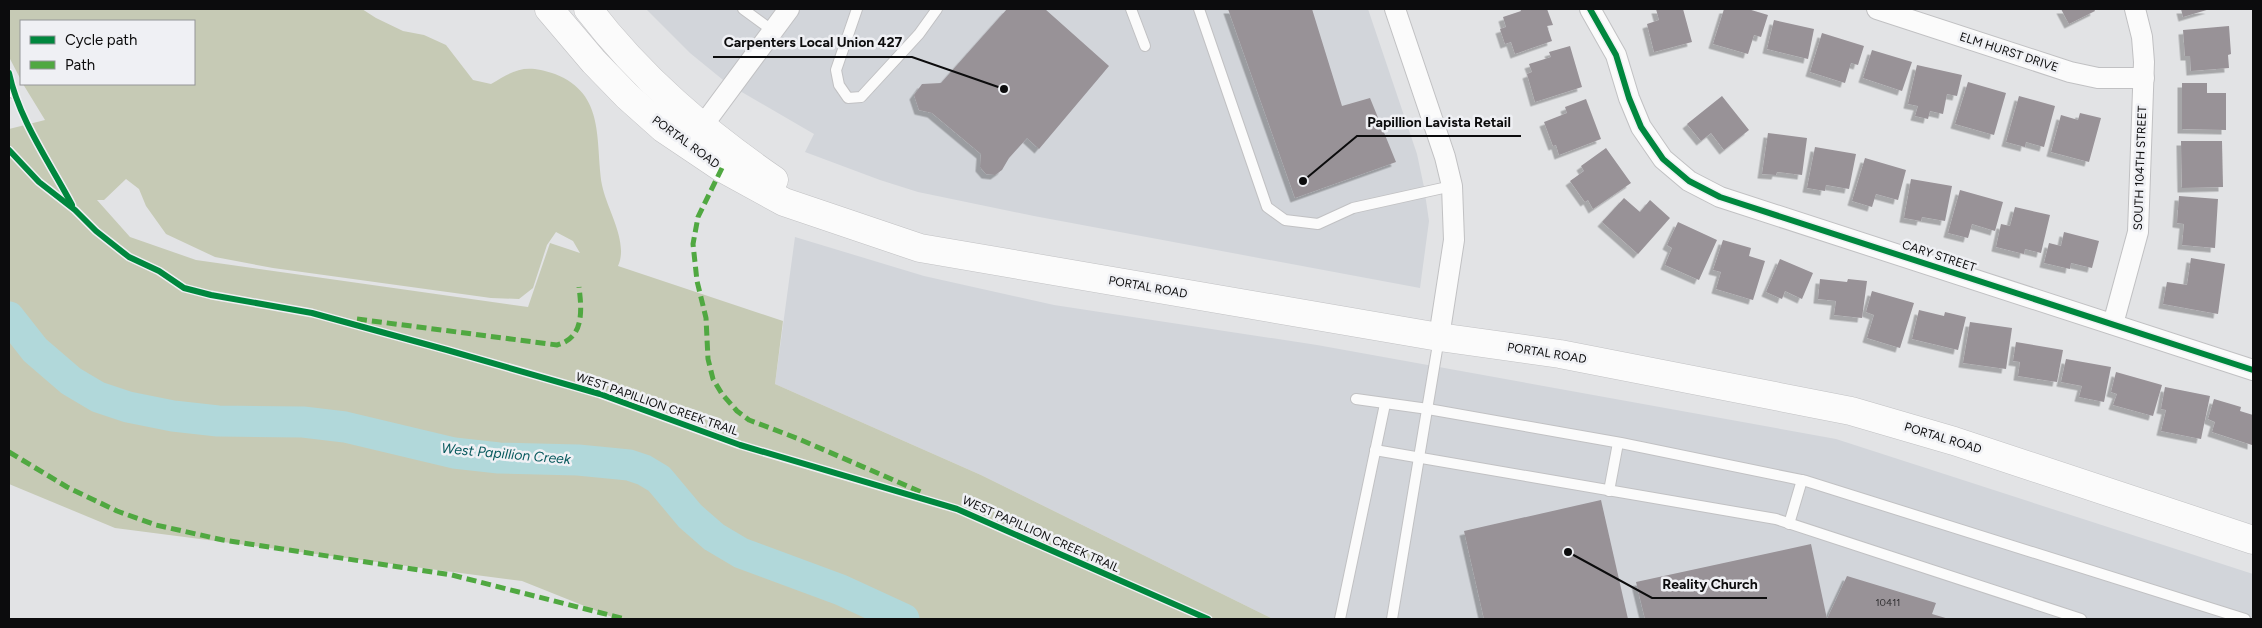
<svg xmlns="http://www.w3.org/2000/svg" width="2262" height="628" viewBox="0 0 2262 628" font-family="Figtree,sans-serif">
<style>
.built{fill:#d2d5da}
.green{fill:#c6cab5;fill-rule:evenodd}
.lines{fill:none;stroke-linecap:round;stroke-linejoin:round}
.river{stroke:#b1d8da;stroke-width:31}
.building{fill:#989297;filter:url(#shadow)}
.service-casing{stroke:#c1c1c3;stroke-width:12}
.minor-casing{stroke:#c1c1c3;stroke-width:22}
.secondary-casing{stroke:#c1c1c3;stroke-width:29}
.service{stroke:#fbfbfb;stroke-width:10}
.minor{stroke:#fbfbfb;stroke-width:20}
.secondary{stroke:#fbfbfb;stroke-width:28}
.quiet{stroke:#50a841;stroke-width:5;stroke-dasharray:10 5;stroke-linecap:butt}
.cycleway-casing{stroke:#eff0f4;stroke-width:9}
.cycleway{stroke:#00873e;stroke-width:6}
.labels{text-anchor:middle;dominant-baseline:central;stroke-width:5;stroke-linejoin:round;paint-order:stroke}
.number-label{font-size:10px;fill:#2f2e30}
.street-label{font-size:12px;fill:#0c0c0d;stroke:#eff0f4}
.water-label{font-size:14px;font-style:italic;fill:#06585c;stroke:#eff0f4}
.leader{fill:none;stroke:#0c0c0d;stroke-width:2}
.callout-dot{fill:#0c0c0d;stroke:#eff0f4;stroke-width:2}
.callout-label{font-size:14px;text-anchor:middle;font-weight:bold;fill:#0c0c0d;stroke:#eff0f4;stroke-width:5;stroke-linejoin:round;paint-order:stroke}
</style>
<defs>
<filter id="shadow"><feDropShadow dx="-4.5" dy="4.5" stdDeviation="0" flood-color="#0004"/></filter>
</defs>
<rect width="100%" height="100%" fill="#e2e3e5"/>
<g class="built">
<polygon points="646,9 1368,9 1417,154 1424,187 1429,221 1420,288 1034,216 918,192 880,180 805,152 814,134 728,84 690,53"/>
<polygon points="795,237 924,276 1054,305 1317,345 1836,439 2253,574 2253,619 1273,619 981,475 775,384"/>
</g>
<path class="green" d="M9,9H362L376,18L403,31L424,35L446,45L473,80L491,84C516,69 525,64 555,74C606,94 595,141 602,185C607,210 629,242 618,266L783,321L775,384L981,475L1273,619H617L522,581L115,528L9,484V129L45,120L23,84H194V21H21V80L9,57ZM126,179L139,189L146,206L166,234L215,257L273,268L491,298L519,299L533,288L547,245L556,232L573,241L580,253L550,243L528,307L196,260L130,237L97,200H104Z"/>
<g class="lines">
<polyline class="river" points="9,317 35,350 71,381 98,397 128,407 173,416 218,421 303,422 345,427 454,453 499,458 578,460 629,465 644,470 659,479 690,516 714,537 741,553 841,590 904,619"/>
</g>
<g class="building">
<polygon points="1007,9 1045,9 1109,66 1039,149 1027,138 1009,158 1002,170 995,175 986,174 980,167 981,154 932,113 919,110 914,95 922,84 941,83"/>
<polygon points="1228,9 1312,9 1342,106 1370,98 1396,162 1295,198"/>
<polygon points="1520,9 1547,9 1553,25 1547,26 1552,41 1515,54 1511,42 1505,44 1500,29 1506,27 1503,17 1521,11"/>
<polygon points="1656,9 1683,9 1692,42 1654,52 1647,24 1659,20"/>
<polygon points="1724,9 1748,9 1768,15 1761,37 1754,35 1748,54 1713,44"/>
<polygon points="2061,9 2094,9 2095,11 2069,24"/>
<polygon points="2181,9 2210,9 2183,17"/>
<polygon points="1774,20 1814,29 1808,59 1767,49"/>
<polygon points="2229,26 2231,54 2228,55 2229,68 2191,71 2190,56 2185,56 2183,30"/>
<polygon points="1822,33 1864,46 1858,65 1851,63 1845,83 1810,72"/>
<polygon points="1570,46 1582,87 1535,102 1527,74 1532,72 1529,64 1551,57 1549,52"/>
<polygon points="1872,50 1912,62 1902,91 1863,78"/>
<polygon points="1917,65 1962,75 1957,96 1947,94 1943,114 1930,111 1928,119 1915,116 1918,106 1908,104"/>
<polygon points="1968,82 2006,93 1994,135 1955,124"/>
<polygon points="2182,83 2207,83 2207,93 2226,93 2226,130 2182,129"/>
<polygon points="1722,96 1749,130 1724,150 1711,133 1701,141 1687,124"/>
<polygon points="2019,96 2055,106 2044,147 2026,142 2025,147 2006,142"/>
<polygon points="1586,99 1601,139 1559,155 1556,145 1553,146 1544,122 1567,113 1565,107"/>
<polygon points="2080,113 2101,118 2089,162 2051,152 2061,115 2078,120"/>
<polygon points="1768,133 1807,138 1802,175 1777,172 1776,175 1762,174"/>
<polygon points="2181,141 2222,141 2223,187 2182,188"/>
<polygon points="1815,147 1856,154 1849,189 1826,185 1825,191 1807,188"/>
<polygon points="1606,148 1631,183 1593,209 1588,200 1585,202 1570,181 1584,171 1581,166"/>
<polygon points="1865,158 1906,170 1898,200 1876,194 1872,207 1852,201"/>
<polygon points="1911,179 1952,186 1945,221 1922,217 1921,221 1904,218"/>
<polygon points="1960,190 2003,202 1995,231 1972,224 1968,238 1948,233"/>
<polygon points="2179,196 2218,199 2215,248 2182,245 2184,224 2177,223"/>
<polygon points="1624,198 1640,212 1650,200 1670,218 1638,254 1602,222"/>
<polygon points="2015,207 2050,215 2041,253 2025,249 2024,254 1996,247 2001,224 2010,226"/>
<polygon points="1678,222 1717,240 1699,280 1665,265 1672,248 1667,245"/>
<polygon points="2064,232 2099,241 2092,268 2071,263 2070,269 2044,263 2049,243 2061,246"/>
<polygon points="1723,240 1751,248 1749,256 1765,261 1753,300 1716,289 1721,272 1713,270"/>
<polygon points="2191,258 2225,264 2218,314 2163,304 2167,282 2187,285"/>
<polygon points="1780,259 1813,273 1802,299 1785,291 1782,299 1766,292"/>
<polygon points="1820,279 1847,282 1848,279 1867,281 1862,318 1834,315 1836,301 1818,299"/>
<polygon points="1872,291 1914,303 1900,348 1867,338 1874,315 1866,312"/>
<polygon points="1919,310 1944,316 1945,312 1966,317 1958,350 1912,339"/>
<polygon points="1970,322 2012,328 2006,369 1963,363"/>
<polygon points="2016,342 2063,350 2057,382 2018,376 2020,362 2013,361"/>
<polygon points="2066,359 2111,367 2104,402 2079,397 2082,386 2061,382"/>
<polygon points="2116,372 2162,385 2153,416 2113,405 2117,394 2111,392"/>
<polygon points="2165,387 2210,396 2201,439 2161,431 2166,410 2161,409"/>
<polygon points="2214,399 2241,407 2240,411 2253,415 2252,445 2212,432 2215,422 2208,419"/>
<polygon points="1601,500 1628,619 1484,619 1464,531"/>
<polygon points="1811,544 1827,619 1645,619 1636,582"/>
<polygon points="1847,576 1936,603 1932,614 1949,619 1827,619"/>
</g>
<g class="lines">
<defs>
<g id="service">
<polyline points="743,9 773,31"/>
<polyline points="857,9 836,70 839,85 848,98 861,97 919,34 937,9"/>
<polyline points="1131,9 1145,46"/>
<polyline points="1199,9 1267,207 1285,220 1318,224 1353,208 1452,186"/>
<polyline points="9,88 13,93"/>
<polyline points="1356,399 1428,409 1621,443 1806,481 2245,619"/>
<polyline points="1375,450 1776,519 2081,619"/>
<polyline points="1609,491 1618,443"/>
<polyline points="1789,524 1802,480"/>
<polyline points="1340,619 1385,404"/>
<polyline points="1392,619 1439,338"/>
</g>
<g id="minor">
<polyline points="1395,9 1445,157 1452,186 1454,240 1439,337"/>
<polyline points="1590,9 1616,55 1629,98 1641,127 1663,159 1689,181 1720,197 2253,370"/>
<polyline points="1877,9 2070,72 2098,78 2144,78"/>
<polyline points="695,136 789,9"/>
<polyline points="2113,324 2138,232 2144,62 2142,37 2135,9"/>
</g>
<g id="secondary">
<polyline points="549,9 594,62 627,96 664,129 722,168 784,202 920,248 1439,337 1560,354 1851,411 1954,441 2253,540"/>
<path d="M588,9C641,78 703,131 774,180"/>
</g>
</defs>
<use href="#service" class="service-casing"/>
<use href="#minor" class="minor-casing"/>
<use href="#secondary" class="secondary-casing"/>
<use href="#service" class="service"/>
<use href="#minor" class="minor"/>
<use href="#secondary" class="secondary"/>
<g class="quiet">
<polyline points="722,168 698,217 693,244 697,281 706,318 708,359 713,379 722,394 737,411 749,420 799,439 921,492"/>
<path d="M357,319L557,345C584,338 582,311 579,287"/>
<polyline points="9,452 67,487 117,511 156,525 223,540 452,575 625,619"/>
</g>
<defs>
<g id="cycleway">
<polyline points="1590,9 1616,55 1629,98 1641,127 1663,159 1689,181 1720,197 2253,370"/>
<path d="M9,73C19,120 50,163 72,205"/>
<polyline points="9,150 39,182 75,210 96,231 129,257 159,271 184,288 211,295 312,313 447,350 600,394 740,445 957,509 1208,619"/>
</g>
</defs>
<use href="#cycleway" class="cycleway-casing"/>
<use href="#cycleway" class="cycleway"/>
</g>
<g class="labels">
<g class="number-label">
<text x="1888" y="602">10411</text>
</g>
<g class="street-label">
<text transform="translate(2009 52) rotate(18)">ELM HURST DRIVE</text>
<text transform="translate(686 142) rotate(36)">PORTAL ROAD</text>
<text transform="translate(2140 168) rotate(-88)">SOUTH 104TH STREET</text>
<text transform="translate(1939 256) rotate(18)">CARY STREET</text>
<text transform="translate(1148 287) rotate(10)">PORTAL ROAD</text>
<text transform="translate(1547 353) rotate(9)">PORTAL ROAD</text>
<text transform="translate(657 404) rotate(19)">WEST PAPILLION CREEK TRAIL</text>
<text transform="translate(1943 438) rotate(17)">PORTAL ROAD</text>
<text transform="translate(1041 534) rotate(24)">WEST PAPILLION CREEK TRAIL</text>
</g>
<g class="water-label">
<text transform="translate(506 454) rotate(5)">West Papillion Creek</text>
</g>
</g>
<path class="leader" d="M1004 89L912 57H713M1303 181L1357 136H1521M1568 552L1652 598H1767"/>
<g class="callout-dot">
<circle cx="1004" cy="89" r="5"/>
<circle cx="1303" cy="181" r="5"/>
<circle cx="1568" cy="552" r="5"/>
</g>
<g class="callout-label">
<text x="813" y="47">Carpenters Local Union 427</text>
<text x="1439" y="127">Papillion Lavista Retail</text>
<text x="1710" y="589">Reality Church</text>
</g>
<rect width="2262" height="628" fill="none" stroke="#0c0c0d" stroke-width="20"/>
<rect x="20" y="20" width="175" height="65" fill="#eff0f4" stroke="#949598"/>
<rect x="30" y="36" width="25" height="8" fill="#00873e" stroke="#949598"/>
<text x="65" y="45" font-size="15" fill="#0c0c0d">Cycle path</text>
<rect x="30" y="61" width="25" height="8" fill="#50a841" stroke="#949598"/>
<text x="65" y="70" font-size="15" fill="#0c0c0d">Path</text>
</svg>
